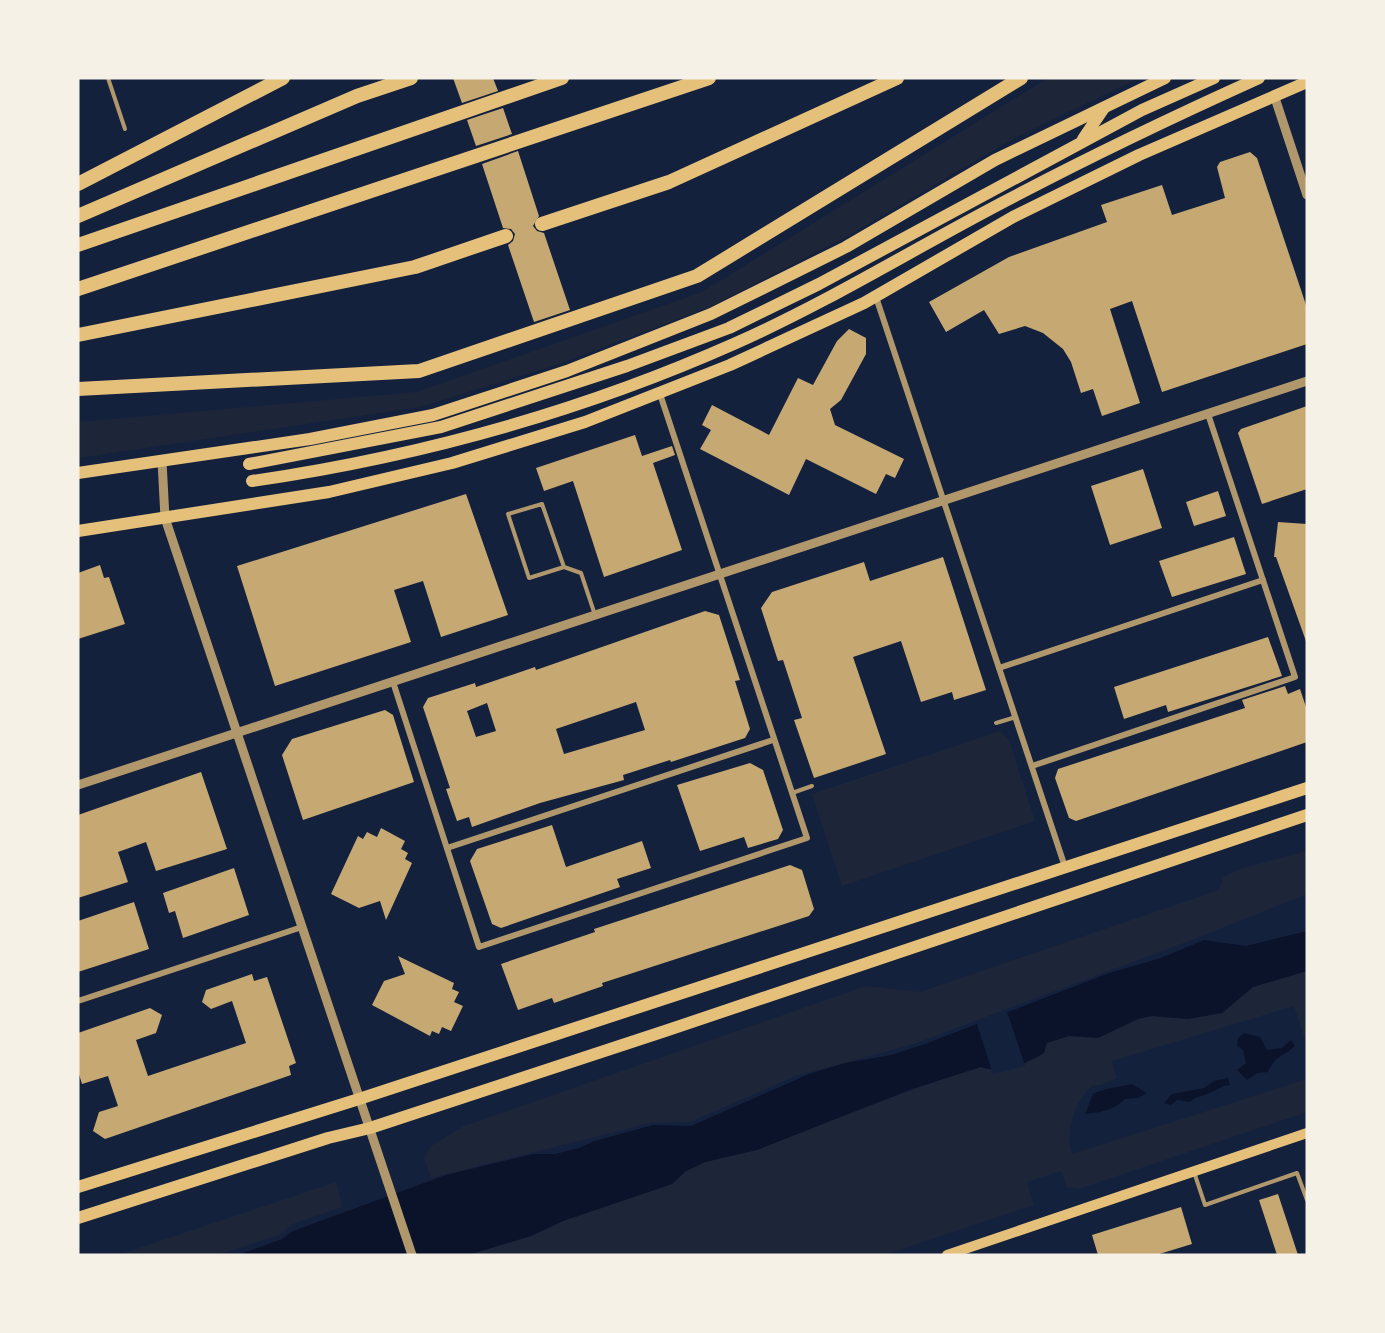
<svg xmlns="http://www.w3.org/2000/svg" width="1385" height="1333" viewBox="0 0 1385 1333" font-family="'Libre Baskerville',serif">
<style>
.green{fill:#1d2539}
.water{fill:#0b132b}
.pier{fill:#14213d}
.building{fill:#c6a872;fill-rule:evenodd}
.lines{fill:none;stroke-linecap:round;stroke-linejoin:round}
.service{stroke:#b1986c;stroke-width:4}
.minor{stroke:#b1986c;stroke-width:6}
.tertiary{stroke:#b1986c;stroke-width:9}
.secondary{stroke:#e5c07b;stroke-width:10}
.primary{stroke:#e5c07b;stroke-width:12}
.trunk{stroke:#e5c07b;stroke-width:12}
.motorway{stroke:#e5c07b;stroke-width:14}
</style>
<rect width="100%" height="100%" fill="#14213d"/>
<g class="green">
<polygon points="1048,78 1139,78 1009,141 846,237 708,308 559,364 420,407 78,458 78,422 417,392 702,292"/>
<polygon points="1000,731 1009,740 1035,821 842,886 812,794"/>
<polygon points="1307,851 1307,894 1184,943 914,1044 796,1076 690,1122 651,1123 431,1178 424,1158 431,1146 464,1126 866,986 920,992 1219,890 1223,878 1236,870"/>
<path d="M1307,971V1046L1294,1006L1112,1061L1117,1078L1101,1085H1093C1075,1101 1065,1130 1072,1154L1307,1079V1112L1079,1189L1067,1187L1061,1171L1027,1182L1034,1205L884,1255H468L531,1236L563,1221L672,1184L686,1171L705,1162L757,1150L808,1128L1056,1038L1069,1036L1098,1038L1138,1019L1152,1016L1188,1019L1222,1013L1253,987Z"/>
<polygon points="336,1182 342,1207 293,1224 279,1235 217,1255 118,1255"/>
</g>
<g class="water">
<path d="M1307,931V971L1253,987L1222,1013L1188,1019L1152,1016L1138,1019L1098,1038L1069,1036L1047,1043L1044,1053C1026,1064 1001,1075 981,1067L912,1089L757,1150L705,1162L686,1171L672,1184L563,1221L531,1236L468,1255H238L282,1239L293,1231L446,1175L533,1154H555L579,1148L595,1141L653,1125L691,1126L809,1074L845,1063L891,1055L925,1044L1109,973L1161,958L1204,940L1246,946Z"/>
<path d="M1244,1033L1260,1037L1267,1050L1282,1048L1291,1040L1295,1046C1286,1055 1273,1057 1268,1072L1257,1073L1247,1080L1237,1070L1246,1063L1243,1050L1237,1045L1238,1038Z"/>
<path d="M1228,1078L1230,1085C1221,1086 1219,1089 1212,1092C1203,1097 1199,1094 1190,1102L1177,1100L1171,1105L1164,1103L1172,1094L1204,1088L1214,1081Z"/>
<path d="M1132,1084L1147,1093L1138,1098L1125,1099C1115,1110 1098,1113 1085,1114L1093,1094C1104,1088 1119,1087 1132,1084Z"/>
</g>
<polygon class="pier" points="1006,1009 1025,1066 993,1074 976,1021"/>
<g class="building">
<polygon points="453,78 493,78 498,91 462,103"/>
<polygon points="503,108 512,134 476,146 467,120"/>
<polygon points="518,151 539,216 533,226 537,231 544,233 570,310 534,322 508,245 513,241 515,234 511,229 503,228 482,164"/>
<polygon points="1250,152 1257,158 1307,308 1307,344 1162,392 1132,301 1110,309 1140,403 1102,416 1093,389 1081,393 1071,362 1063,349 1043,333 1025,326 999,334 984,310 946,332 929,302 1009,257 1107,222 1101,205 1162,185 1172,215 1225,198 1217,167 1220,162"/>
<polygon points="849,329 866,338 866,354 841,400 830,409 835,425 904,459 895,478 886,474 876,494 806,459 789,495 700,449 711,430 702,425 712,405 769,435 798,378 813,385 837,341"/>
<polygon points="1307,406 1307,489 1262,504 1238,433 1241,429"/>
<polygon points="635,435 642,456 672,446 675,455 653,463 682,550 604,577 573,481 544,491 536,468"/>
<polygon points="1143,469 1162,528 1110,545 1091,486"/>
<polygon points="1218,491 1226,516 1194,526 1186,502"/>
<polygon points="466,494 508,615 441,637 423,581 394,590 411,642 275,686 237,566"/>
<polygon points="1278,522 1307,524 1307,644 1276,557 1274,557"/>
<polygon points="1234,537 1246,574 1172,597 1159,561"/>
<polygon points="943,557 986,690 954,700 952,692 921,702 901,641 853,657 886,754 814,778 794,720 802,718 783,660 778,661 761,608 772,592 864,562 870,581"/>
<polygon points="100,565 104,578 109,577 125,624 78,639 78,573"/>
<path d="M705,611L719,615L740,680L735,681L750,729L745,738L671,762L670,760L623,775L624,780L540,803L472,827L469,817L457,821L446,789L450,788L423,707L428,698L475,683L476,687L535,667L536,670ZM636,702L645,730L564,754L556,729ZM487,703L496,731L476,737L467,711Z"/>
<polygon points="1268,637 1282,676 1168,712 1166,705 1124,719 1114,687"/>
<polygon points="1285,686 1288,694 1300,689 1307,710 1307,742 1076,821 1069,818 1055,778 1058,769 1245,708 1242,700"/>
<polygon points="385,710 393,715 414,782 303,820 282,755 292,739"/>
<polygon points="750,763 763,770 783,830 778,839 748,848 744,837 700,851 677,785"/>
<polygon points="201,772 227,849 156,871 146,842 118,852 128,882 78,898 78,815"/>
<polygon points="552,825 566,867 642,841 651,868 617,879 620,887 501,928 492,924 470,861 477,849"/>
<polygon points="381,828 405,841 401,849 408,853 405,859 412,863 386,920 380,901 359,908 331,894 358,836 363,839 367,832 377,837"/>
<polygon points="790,865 802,870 814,909 809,916 602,983 603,986 554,1003 552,998 518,1010 501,964 595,932 594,929"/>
<polygon points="234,868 249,915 183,938 175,911 169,913 163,893"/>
<polygon points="134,902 149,949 78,972 78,921"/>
<polygon points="398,956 454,983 452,989 459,992 454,1002 463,1006 451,1031 442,1027 439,1034 432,1031 430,1036 372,1005 384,981 405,974"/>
<polygon points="252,974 254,981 267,977 296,1063 289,1066 291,1075 105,1139 93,1131 99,1112 118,1106 108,1076 82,1084 78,1071 78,1033 150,1008 162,1015 156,1033 136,1040 148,1076 246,1043 232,1001 211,1009 202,1002 206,990"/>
<polygon points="1278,1194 1298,1255 1277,1255 1261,1206 1259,1200"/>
<polygon points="1181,1207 1192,1244 1156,1255 1098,1255 1092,1235"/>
</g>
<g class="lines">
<g class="service">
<polyline points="108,78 125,129"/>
<polyline points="564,567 542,504 508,514 529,578 564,567 581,573 595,615"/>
<polyline points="996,723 1016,717"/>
<polyline points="792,793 812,786"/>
<polyline points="1194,1172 1205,1205 1297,1173 1307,1200"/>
</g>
<g class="minor">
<polyline points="876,297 1065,867"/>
<polyline points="999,668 1263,580"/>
<polyline points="393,682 479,947 807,838 660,394"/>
<polyline points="1032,766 1295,677 1208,414"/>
<polyline points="447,848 773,740"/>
<polyline points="78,1001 302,927"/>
</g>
<g class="tertiary">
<polyline points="1274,95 1307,195"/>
<polyline points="162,461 165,518 412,1255"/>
<polyline points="78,785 1307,381"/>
</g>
<polyline class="secondary" points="947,1255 1307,1133"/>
<g class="primary">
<polyline points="78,473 310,439 433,415 567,371 711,314 846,247 995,160 1165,78"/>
<polyline points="78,531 329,492 452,463 585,422 730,365 864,303 1013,217 1139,155 1307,82"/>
<polyline points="78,1187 359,1099 1307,788"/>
<polyline points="78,1218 328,1138 370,1128 665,1031 1307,815"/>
</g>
<g class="trunk">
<polyline points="1083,139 1104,108"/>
<polyline points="249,464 441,427 627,366 729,328 819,284 1142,110 1214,78"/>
<path d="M252,481C417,457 583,411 736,343C833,300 923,243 1017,195C1097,153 1177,115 1259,78"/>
</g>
<g class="motorway">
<polyline points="78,184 283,78"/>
<polyline points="78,216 357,96 411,78"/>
<polyline points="542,224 669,182 897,78"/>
<polyline points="78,245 562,78"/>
<polyline points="78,289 709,78"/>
<polyline points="78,335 415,267 506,236"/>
<polyline points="78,389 419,371 697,276 1021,78"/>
</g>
</g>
<rect width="1385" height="1333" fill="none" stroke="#f6f1e7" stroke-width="159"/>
</svg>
